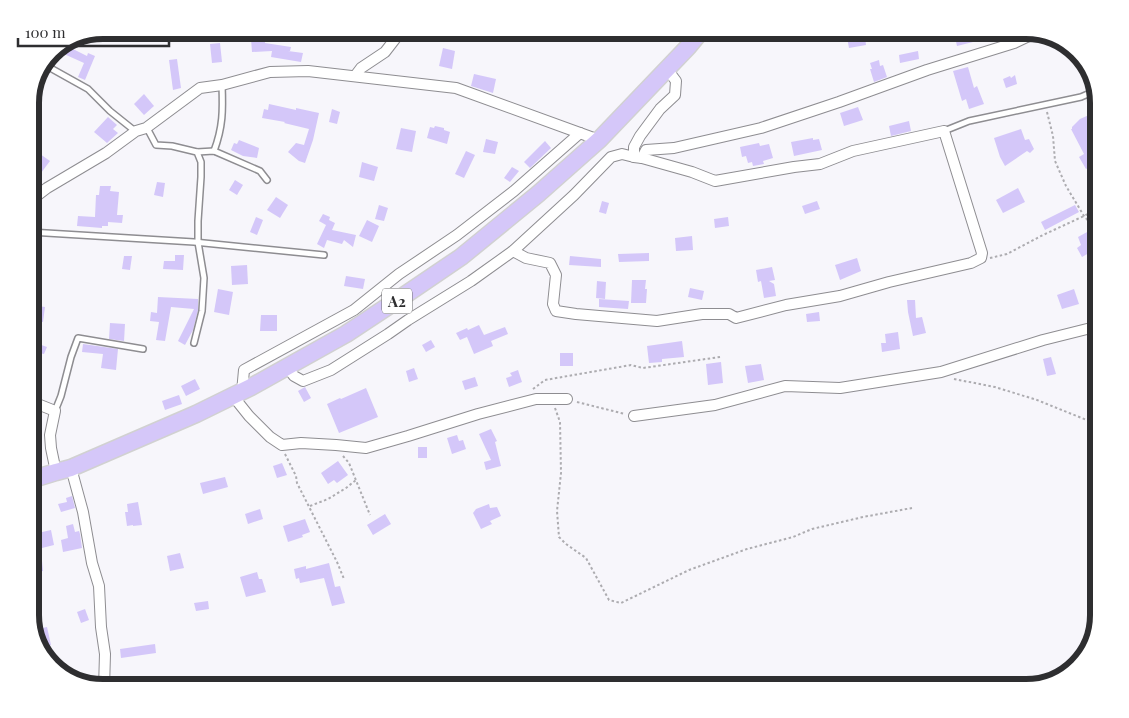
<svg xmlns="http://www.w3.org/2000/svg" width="1129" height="718" viewBox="0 0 1129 718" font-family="'Playfair Display',serif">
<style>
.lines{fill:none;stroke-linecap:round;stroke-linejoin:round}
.stream{stroke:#b19aeb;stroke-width:3}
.building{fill:#d4c7f9}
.lane-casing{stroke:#8e8d91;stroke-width:8}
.street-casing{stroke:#8e8d91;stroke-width:12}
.primary-casing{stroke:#d1d1d1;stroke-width:19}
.path{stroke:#adacb0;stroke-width:2;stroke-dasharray:2.5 2.5;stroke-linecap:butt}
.lane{stroke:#fff;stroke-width:5}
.street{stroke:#fff;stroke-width:10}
.primary{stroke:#d5c7f9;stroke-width:16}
.labels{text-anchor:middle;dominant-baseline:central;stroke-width:4;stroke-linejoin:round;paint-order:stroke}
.shield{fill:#fff;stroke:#6d6d6e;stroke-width:1}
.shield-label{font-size:15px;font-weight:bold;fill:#2e2e30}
.rim{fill:none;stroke:#2e2e30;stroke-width:6}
</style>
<rect width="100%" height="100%" fill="#f7f6fb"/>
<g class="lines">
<g class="stream">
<polyline points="167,30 175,36 184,37 213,35 243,30"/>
<polyline points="304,30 319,33 357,30"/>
<polyline points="419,30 430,30"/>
</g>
</g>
<g class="building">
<polygon points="856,30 864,30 866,45 849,48 846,32"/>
<polygon points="960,30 974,30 977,41 957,46 955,37 961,36"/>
<polygon points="265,38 265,43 291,47 290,51 288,51 303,53 301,62 271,57 272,51 252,52 251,39"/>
<polygon points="220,43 222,62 212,63 210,44"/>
<polygon points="65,45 87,56 88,53 95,56 85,80 78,77 84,63 55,50"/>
<polygon points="443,48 455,51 452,69 439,66"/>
<polygon points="918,51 919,59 900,63 899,55"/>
<polygon points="177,59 181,88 173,90 169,60"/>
<polygon points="879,60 880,66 883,65 887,77 874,82 870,69 872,69 870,63"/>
<polygon points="968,67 974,88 977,86 984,104 969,109 966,99 962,101 953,71"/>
<polygon points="474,74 496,79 493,93 471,86"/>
<polygon points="1015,75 1017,84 1006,88 1003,79 1010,76 1011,78"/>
<polygon points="144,94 154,106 144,115 134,104"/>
<polygon points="269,104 296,110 296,108 319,113 313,140 305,163 299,161 288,152 296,143 304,145 309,129 284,123 285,122 262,118 264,109 268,110"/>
<polygon points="858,107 863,120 844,126 840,113"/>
<polygon points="332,109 340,112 337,124 329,122"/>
<polygon points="1089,115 1095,127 1088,131 1099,151 1099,161 1086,169 1079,157 1084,154 1071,129 1072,129 1072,127 1080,119"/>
<polygon points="108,117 117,125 113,129 118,133 107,143 94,132"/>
<polygon points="909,121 911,131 891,136 889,126"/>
<polygon points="435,126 444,128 444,130 450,132 447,144 427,138 430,127 434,128"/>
<polygon points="401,128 416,131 412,152 396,149"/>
<polygon points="1021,129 1025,140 1029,139 1034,149 1030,153 1027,151 1005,166 1000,157 994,138"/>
<polygon points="813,138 813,140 819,139 822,150 794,156 791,142"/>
<polygon points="486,139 498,142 495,154 483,152"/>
<polygon points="239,140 259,148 257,158 243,156 231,150 234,143 237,144"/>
<polygon points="545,141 551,148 530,168 524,162"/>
<polygon points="759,143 760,146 769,144 773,158 763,161 764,164 753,166 752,162 748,163 746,156 742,157 740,147"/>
<polygon points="30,147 50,161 38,177 30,171"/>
<polygon points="466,151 475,155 464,178 455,174"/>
<polygon points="362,162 378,167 374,181 359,177"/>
<polygon points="512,167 519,171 510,182 504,178"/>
<polygon points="235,180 243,185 237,195 229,190"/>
<polygon points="157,182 165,183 163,197 154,195"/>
<polygon points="100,186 111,186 110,191 119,192 117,215 123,215 122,223 108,222 108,226 102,226 102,228 77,226 78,216 95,217 96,195 99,195"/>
<polygon points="1018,188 1025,202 1003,213 996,200"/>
<polygon points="276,197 288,205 280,218 267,210"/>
<polygon points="602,201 609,203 606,214 599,212"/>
<polygon points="817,201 820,209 805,214 802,206"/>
<polygon points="379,205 388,208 384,221 375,219"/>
<polygon points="1075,205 1079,212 1045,230 1041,222"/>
<polygon points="323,214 330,217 329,220 335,223 332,230 356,235 353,247 344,240 342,244 327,240 324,248 317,244 326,225 319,221"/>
<polygon points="256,217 263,220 257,235 250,232"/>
<polygon points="728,217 729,226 715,228 714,219"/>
<polygon points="367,220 379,226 372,242 359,236"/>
<polygon points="1089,231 1096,245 1094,246 1096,249 1082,257 1077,248 1081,245 1078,237"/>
<polygon points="692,236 693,250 676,251 675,238"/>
<polygon points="31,250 39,251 37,265 30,264"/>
<polygon points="649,253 649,261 619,262 618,254"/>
<polygon points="175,255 184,255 183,270 163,269 164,261 175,261"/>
<polygon points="124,256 132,256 130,270 122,269"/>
<polygon points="570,256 601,259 601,267 569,265"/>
<polygon points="857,258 861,271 840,280 835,265"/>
<polygon points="247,265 248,284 232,285 231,266"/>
<polygon points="772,267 775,280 769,281 774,284 776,296 764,298 761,281 758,282 756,270"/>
<polygon points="346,276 365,279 363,289 344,286"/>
<polygon points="632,280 646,280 645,289 647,289 646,303 631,303"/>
<polygon points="597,281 606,282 605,299 596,298"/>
<polygon points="690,288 704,291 702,300 688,297"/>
<polygon points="218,289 233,292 229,315 214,312"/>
<polygon points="1074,289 1079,304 1062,309 1057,295"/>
<polygon points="158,297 198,299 198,310 193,330 185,345 178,341 194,309 171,307 165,341 156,340 159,322 150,321 151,312 157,313"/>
<polygon points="599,299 629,301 628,309 599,307"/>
<polygon points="907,300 915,300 916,318 922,317 926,333 913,336 908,312"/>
<polygon points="30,305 45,307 43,322 30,320"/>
<polygon points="819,312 820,321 807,322 806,314"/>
<polygon points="261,315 277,315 277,331 260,331"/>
<polygon points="110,323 125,324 124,341 109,339"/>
<polygon points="479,325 484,335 505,327 508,334 491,341 493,346 474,354 467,337 460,340 456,333 467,328 468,330"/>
<polygon points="898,332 900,349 882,352 881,343 886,343 885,334"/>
<polygon points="431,340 435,347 426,352 422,345"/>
<polygon points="30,341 47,347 44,354 39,353 38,355 30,352"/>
<polygon points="682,341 684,357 662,359 662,362 649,363 647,346"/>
<polygon points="83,344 118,349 116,370 101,368 103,354 82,352"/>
<rect x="560" y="353" width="13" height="13"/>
<polygon points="1051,357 1056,374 1047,376 1043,359"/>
<polygon points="721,362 723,383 708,385 706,364"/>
<polygon points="761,364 764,380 748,383 745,366"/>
<polygon points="414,368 418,379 409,382 406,371"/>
<polygon points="518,370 522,382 509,387 506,378 512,376 510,373"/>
<polygon points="475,377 478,386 465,390 462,381"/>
<polygon points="195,379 200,389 186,396 181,386"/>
<polygon points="305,387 311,398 304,402 298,391"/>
<polygon points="366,388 378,417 339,433 327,404 340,398 341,399"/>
<polygon points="179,395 182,404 165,410 162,401"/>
<polygon points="491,429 497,441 495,442 501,466 486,470 484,462 491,460 479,434"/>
<polygon points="457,435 459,441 463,440 466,449 452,454 447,438"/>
<rect x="418" y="447" width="9" height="11"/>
<polygon points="338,461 348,475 337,483 334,480 328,484 321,473"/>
<polygon points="282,463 287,475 277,478 273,466"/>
<polygon points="225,477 228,487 203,494 200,483"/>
<polygon points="72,496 75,508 61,512 58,504 67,502 66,498"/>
<polygon points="138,502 142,525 133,526 133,525 127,526 125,512 128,512 127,504"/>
<polygon points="489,504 490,508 497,507 501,516 490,521 492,524 481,529 473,513 476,509"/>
<polygon points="260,509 263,519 248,524 245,514"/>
<polygon points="385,514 391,524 373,535 367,525"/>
<polygon points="305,519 310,532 302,535 303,537 288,542 283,526"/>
<polygon points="73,524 75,532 79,531 80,534 82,548 63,552 61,540 68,538 66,526"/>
<polygon points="51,530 54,545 42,548 38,533"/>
<polygon points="40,541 43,571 36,572 32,542"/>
<polygon points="180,553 184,568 170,571 167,556"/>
<polygon points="329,563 335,587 340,586 345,603 332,606 324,578 300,583 299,578 296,579 294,569 306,566 306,569"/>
<polygon points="257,572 259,579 262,579 266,592 246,597 240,577"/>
<polygon points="208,601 209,609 196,611 194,603"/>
<polygon points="85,609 89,620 81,623 77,612"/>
<polygon points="47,627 51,645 42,647 38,629"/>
<polygon points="155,644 156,653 121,658 120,649"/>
</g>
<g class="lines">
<defs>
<g id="lane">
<polyline points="45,65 88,89 110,111 135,131"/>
<polyline points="147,128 156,145 172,146 197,152 201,162 201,177 198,221 198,242 204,278 202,311 194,343"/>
<polyline points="944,131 969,121 1081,97 1097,90"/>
<path d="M214,151C223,127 223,110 222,85"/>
<polyline points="197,152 214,151 260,171 267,180"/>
<polyline points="30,232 194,242 324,255"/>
<polyline points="55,411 61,396 71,357 78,338 143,349"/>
</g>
<g id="street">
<polyline points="355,76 361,68 385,52 402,30"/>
<polyline points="642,158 646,150 674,148 761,128 839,102 927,70 1014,43 1035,33"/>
<polyline points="30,201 47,188 106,153 136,131 146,128 200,88 222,85 270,72 308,71 456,88 599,140"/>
<polyline points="513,251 526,258 550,263 556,275 553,304 556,311 576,314 657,321 702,314 729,314 736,318 786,305 840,296 889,282 971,263 981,258 982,253 944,131 853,151 820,164 794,167 715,181 692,172 642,158 634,157 634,147 640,136 660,109 675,95 676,81 667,69"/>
<polyline points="287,367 294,376 303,381 331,370 388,334 408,320 471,281 513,251 574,195 611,157 622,154 634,157"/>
<polyline points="242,392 244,370 354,310 399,274 457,235 514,191 580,133"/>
<polyline points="233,396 249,416 270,437 282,445 301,443 336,445 366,448 408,436 478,414 536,399 567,399"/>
<polyline points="30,401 55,411 50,435 51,448 56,472"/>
<polyline points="634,416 715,405 785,386 840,388 941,372 1043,340 1099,326"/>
<polyline points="71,468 83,512 92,563 99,586 101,627 105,654 104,688"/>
</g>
<polyline id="primary" points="30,480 56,472 71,468 196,414 251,387 346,334 402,297 461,257 538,194 599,140 688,47 702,30"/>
</defs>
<use href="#lane" class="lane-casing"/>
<use href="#street" class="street-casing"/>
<use href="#primary" class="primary-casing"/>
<g class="path">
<polyline points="1047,112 1053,136 1055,161 1066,186 1084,216 1099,233"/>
<polyline points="990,258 1007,254 1043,235 1084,216 1099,208"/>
<polyline points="954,379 995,387 1037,400 1099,425"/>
<polyline points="533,389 545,380 631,365 643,368 720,357"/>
<polyline points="577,402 625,414"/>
<polyline points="555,408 560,422 561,473 557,511 559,537 566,544 586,558 609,600 621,603 689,570 747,549 793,537 812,529 863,517 912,508"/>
<polyline points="285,454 296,476 297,483 337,562 344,579"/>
<polyline points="343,456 349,463 370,515"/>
<polyline points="310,506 328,499 346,488 356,480"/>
</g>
<use href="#lane" class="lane"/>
<use href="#street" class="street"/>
<use href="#primary" class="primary"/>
</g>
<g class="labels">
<rect class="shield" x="382" y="288.5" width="30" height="25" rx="4"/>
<g class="shield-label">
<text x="397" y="301">A2</text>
</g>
</g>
<path d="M0 0H1129V718H0ZM103 39H1026A64 64 0 0 1 1090 103V615A64 64 0 0 1 1026 679H103A64 64 0 0 1 39 615V103A64 64 0 0 1 103 39Z" fill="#fff" fill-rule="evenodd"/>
<path class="rim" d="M103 39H1026A64 64 0 0 1 1090 103V615A64 64 0 0 1 1026 679H103A64 64 0 0 1 39 615V103A64 64 0 0 1 103 39Z"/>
<path d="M18 38v8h151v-8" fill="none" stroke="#2e2e30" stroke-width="2.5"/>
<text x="25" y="38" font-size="15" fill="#2e2e30" stroke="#ffffff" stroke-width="4" paint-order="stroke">100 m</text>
</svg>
